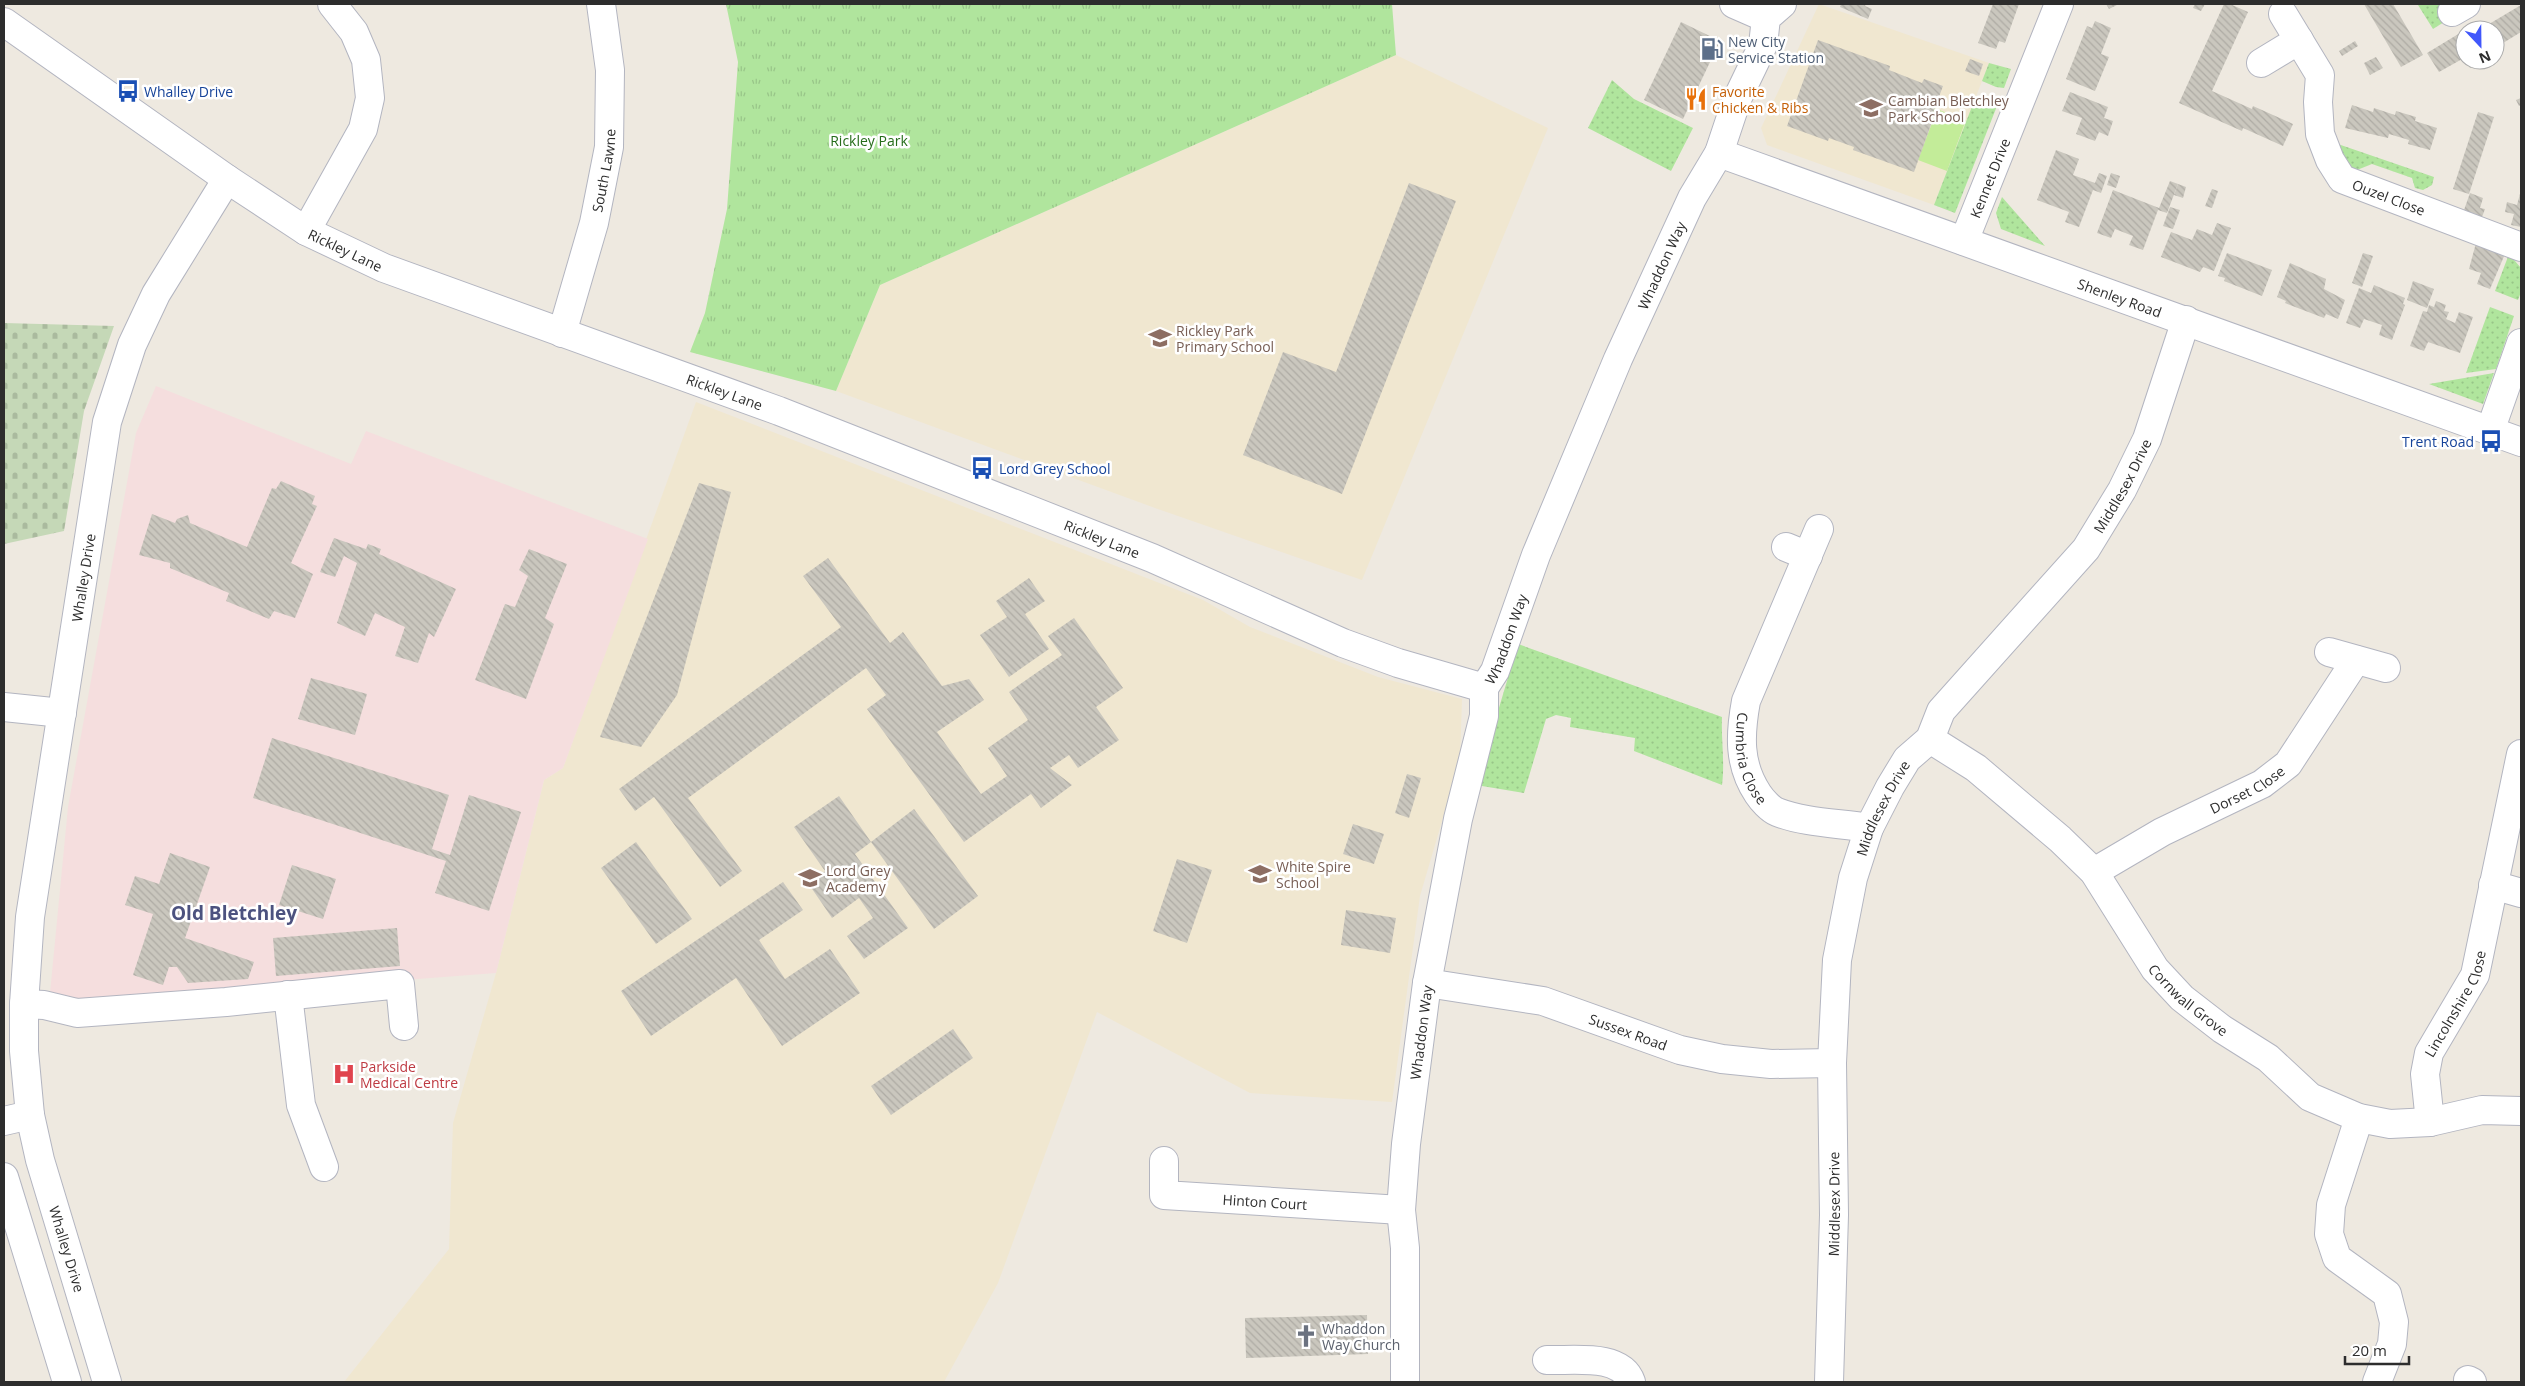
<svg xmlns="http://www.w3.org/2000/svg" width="2525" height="1386" viewBox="0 0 2525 1386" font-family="'Open Sans',sans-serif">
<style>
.education{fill:#f0e7d0}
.medical{fill:#f5dede}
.grass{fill:url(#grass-dots)}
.cemetery{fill:url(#cemetery-stones)}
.park{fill:url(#park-tufts)}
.pitch{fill:#c3ec99}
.building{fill:url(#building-back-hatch)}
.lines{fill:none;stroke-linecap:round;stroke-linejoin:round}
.minor-casing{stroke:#b3b5c0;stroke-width:30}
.minor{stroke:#fff;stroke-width:28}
.labels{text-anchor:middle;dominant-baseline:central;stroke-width:5;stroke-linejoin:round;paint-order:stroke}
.service-label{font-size:14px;fill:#4e5e75;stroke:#fff;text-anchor:start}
.transit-label{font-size:14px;fill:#164399;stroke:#fff;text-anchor:start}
.food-label{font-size:14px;fill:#c56008;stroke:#fff;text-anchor:start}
.education-label{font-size:14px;fill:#785e54;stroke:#fff;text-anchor:start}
.park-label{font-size:14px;fill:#266d1b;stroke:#fff}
.street-label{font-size:14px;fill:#2d2d2d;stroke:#fff}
.health-label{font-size:14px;fill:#be3a42;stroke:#fff;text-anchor:start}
.worship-label{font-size:14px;fill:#5b616d;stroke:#fff;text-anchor:start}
.district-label{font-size:19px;font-weight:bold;fill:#4c527f;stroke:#fff}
</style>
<defs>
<pattern id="grass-dots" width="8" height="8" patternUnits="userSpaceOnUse" patternTransform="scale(1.25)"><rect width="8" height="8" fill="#b0e59d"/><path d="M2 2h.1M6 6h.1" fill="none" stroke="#98c588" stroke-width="1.8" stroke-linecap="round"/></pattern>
<pattern id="cemetery-stones" width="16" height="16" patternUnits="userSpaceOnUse" patternTransform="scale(1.25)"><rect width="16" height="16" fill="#c5d8b7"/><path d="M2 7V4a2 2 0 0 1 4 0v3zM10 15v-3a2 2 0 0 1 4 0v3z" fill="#aaba9e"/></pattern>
<pattern id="park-tufts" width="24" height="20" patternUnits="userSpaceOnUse" patternTransform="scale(1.25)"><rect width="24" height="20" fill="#b0e59d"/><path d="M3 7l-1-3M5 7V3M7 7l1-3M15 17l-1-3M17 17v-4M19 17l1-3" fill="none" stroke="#98c588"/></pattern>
<pattern id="building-back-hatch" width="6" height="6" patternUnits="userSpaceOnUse" patternTransform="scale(1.25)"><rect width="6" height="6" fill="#cac7be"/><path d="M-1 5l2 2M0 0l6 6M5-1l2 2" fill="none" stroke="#aeaba4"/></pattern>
</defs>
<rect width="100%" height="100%" fill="#eee9e0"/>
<g class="education">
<polygon points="1819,4 1989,63 1934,205 1767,145 1761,128"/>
<polygon points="1396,55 1548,128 1362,580 1155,508 836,391 880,285"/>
<polygon points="696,402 1203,600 1250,627 1378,677 1462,699 1460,760 1420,896 1392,1102 1250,1093 1097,1012 998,1283 944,1382 344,1382 449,1249 453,1123 496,973 544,780 563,768"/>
</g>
<polygon class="medical" points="156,386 351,464 366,431 648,539 563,768 544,780 496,973 79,1005 50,993 68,807 136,433"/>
<g class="grass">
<polygon points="2444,4 2452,17 2433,29 2418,5"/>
<polygon points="1989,63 2011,69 2004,88 1996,87 1982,81"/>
<polygon points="1612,80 1634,99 1693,128 1671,171 1588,128"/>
<polygon points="1976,96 1991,101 1997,106 1955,213 1934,205"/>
<polygon points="2332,142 2434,177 2432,185 2423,190 2415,188 2412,178 2372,164 2357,170 2346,167"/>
<polygon points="2002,197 2045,246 2001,229 1996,213"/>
<polygon points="2509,254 2521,268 2521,292 2518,300 2495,291"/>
<polygon points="2490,307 2514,316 2496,369 2466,373"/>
<polygon points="2494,373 2483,404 2429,384"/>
<path d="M1518,644L1722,717C1721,740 1725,762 1722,785L1634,751L1635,738L1570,727L1571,718L1556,715L1546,719L1524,793L1476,785Z"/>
</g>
<polygon class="cemetery" points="4,323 114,326 84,411 64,531 4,544"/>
<polygon class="park" points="726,4 1392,4 1396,55 880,285 836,391 690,352 705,313 727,209 738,62"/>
<polygon class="pitch" points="1934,108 1966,120 1947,171 1918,160 1932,123 1930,121"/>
<g class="building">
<polygon points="1841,4 1866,4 1865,6 1872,9 1868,19 1840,7"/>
<polygon points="1993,4 2019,4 2005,43 1999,41 1996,49 1978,43"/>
<polygon points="2106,4 2119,4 2109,9"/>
<polygon points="2195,4 2205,4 2201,11 2193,8"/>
<polygon points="2224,4 2230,4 2248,12 2212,91 2252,109 2253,106 2293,124 2283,146 2243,128 2242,131 2179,103"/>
<polygon points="2364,4 2393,4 2423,55 2401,67"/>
<polygon points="2521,5 2521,32 2495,48 2495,30 2479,30"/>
<polygon points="2095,21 2111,28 2101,54 2109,57 2095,91 2066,79 2087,26 2092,28"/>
<polygon points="1681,22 1720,41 1683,119 1644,100"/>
<polygon points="2460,33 2465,38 2465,60 2476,60 2478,64 2470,68 2464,58 2439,72 2427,53"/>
<polygon points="1818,40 1890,66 1889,70 1922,83 1924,79 1943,86 1930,121 1932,122 1914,172 1853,150 1854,147 1829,138 1828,141 1787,126"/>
<polygon points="2355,41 2358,46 2342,56 2339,51"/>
<polygon points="2376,57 2383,68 2370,75 2364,63"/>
<polygon points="1970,59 1983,64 1979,76 1965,71"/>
<polygon points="2070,92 2108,107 2104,118 2113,121 2108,136 2099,132 2095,141 2076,134 2082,118 2062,111"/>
<polygon points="2521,98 2521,105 2519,106 2516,100"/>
<polygon points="2352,105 2373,112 2374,108 2395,115 2396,111 2416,117 2415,121 2437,128 2430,150 2408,144 2409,140 2389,134 2388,138 2345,128"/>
<polygon points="2478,112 2494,117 2469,194 2453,189"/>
<polygon points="2056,150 2079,159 2073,175 2095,183 2099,173 2107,176 2101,193 2093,190 2079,227 2065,222 2069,212 2037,200"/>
<polygon points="2111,173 2120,176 2116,188 2107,185"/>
<polygon points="2170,181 2178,184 2167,213 2158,210 2143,250 2129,245 2133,236 2115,229 2111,238 2097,233 2113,190 2159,208"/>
<polygon points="1409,183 1456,201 1342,494 1243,455 1283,352 1336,372"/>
<polygon points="2178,184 2186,187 2183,198 2174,195"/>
<polygon points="2212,189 2218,191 2212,208 2205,206"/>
<polygon points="2521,190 2521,227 2511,225 2514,214 2505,212 2507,202 2517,205"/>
<polygon points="2470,193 2483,198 2480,208 2485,209 2482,217 2464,210"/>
<polygon points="2170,207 2180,210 2173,229 2163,226"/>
<polygon points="2217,223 2231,228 2214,271 2203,267 2200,272 2161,257 2171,232 2192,240 2197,229 2212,235"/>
<polygon points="2476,243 2505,254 2490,289 2477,284 2481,273 2469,269"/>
<polygon points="2227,253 2272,270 2262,296 2224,281 2225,278 2218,276"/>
<polygon points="2363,253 2373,256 2362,287 2352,283"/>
<polygon points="2290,263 2326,279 2324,289 2345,300 2338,319 2326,314 2324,318 2285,303 2286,301 2277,297"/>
<polygon points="2413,281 2434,289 2427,308 2407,300"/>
<polygon points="2374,285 2405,298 2403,304 2405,305 2392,340 2379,335 2382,325 2364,319 2360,328 2346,323 2359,288 2371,293"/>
<polygon points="2436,301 2446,305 2444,311 2449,312 2446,319 2455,323 2459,312 2473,317 2460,353 2428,342 2424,351 2410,346 2423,311 2427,312 2429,305 2434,307"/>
<polygon points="281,481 315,496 312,504 317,506 291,563 313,574 295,618 274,611 269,619 226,601 229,593 170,568 170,563 139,555 152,514 175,523 177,519 188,515 190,523 247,547 272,488 276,489"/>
<polygon points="699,483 731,492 677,695 641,747 600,737"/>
<polygon points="334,538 366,549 368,544 381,549 379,554 456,589 434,637 429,633 418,663 395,656 405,627 375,613 365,636 337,623 357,563 344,556 335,577 320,572"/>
<polygon points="529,549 567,564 545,618 554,624 526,699 475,680 505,604 515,607 528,576 519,570"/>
<polygon points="828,558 890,643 903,632 942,686 969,679 984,700 937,732 981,794 1007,776 988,748 1028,720 1009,692 1062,655 1048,636 1074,618 1123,688 1096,707 1119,740 1078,768 1069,755 1050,768 1072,785 1041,808 1031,794 964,842 867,709 886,695 866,668 688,798 742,871 720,887 654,797 635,811 619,789 841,627 803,576"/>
<polygon points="1029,578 1045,601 1025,614 1049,649 1009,677 980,635 1007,617 996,601"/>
<polygon points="311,678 367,694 355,735 298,719"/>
<polygon points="272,738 449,795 432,849 450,855 469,795 521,812 489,911 435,893 446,861 253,798"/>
<polygon points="1407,774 1421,778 1409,818 1395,813"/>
<polygon points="839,796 871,842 855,854 908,928 864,959 847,936 873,918 859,898 832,918 808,883 825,871 794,827"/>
<polygon points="914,809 978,896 934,929 871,842"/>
<polygon points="1353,824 1384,834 1374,864 1343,854"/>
<polygon points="636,842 692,919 656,944 601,868"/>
<polygon points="170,853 210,867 185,938 254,962 248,979 188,983 177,967 169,967 163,985 133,975 153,914 125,905 135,876 159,884"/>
<polygon points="1177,859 1212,870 1187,943 1153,931"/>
<polygon points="292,865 336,879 323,919 279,905"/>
<polygon points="783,882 803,910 759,940 785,979 830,949 860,993 782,1046 736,978 651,1036 621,991"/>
<polygon points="1346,910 1396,918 1390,953 1341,945"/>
<polygon points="397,928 400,966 276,976 273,938"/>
<polygon points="953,1029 973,1058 891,1115 871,1086"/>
<polygon points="1367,1315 1368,1354 1246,1358 1245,1318"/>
</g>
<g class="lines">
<defs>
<g id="minor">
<polyline points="1734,4 1766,18"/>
<polyline points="2452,12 2466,4"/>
<path id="s1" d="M2283,14L2320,75L2318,102L2320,134L2330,160L2342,179L2521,247"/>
<path id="s2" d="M4,22L227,179L306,231L384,268L779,411L1152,558L1343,643L1398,663L1484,688"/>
<polyline points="2261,63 2299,40"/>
<path id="s3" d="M1719,153L2521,442"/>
<polyline points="306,231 363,129 370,98 366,60 354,32 332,4"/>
<path id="s4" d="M1964,241L2059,4"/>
<path id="s5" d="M562,333L594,223L609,147L610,70L601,4"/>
<polyline points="2490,431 2521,343"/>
<path id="s6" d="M1819,529L1746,701C1740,734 1738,764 1758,794C1762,800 1770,809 1777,812C1805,823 1839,823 1869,828"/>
<polyline points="1786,547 1808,556"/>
<polyline points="2329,652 2386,668"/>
<polyline points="4,707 62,713"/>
<path id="s7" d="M1930,739L1976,768L2060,839L2094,872L2155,969L2182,998L2222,1029L2268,1058L2310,1097L2359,1118L2390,1124L2430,1122L2482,1110L2521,1111"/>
<path id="s8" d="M2094,872L2162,832L2262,784L2288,764L2356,660"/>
<polyline points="2493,885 2521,893"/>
<path id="s9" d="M1427,983L1543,1001L1680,1050L1722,1059L1771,1064L1832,1063"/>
<polyline points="288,995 301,1105 324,1167"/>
<polyline points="24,1004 44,1005 77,1013 226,1002 400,984 404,1026"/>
<polyline points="2359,1118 2331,1205 2329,1234 2337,1258 2387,1294 2394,1322 2392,1344 2377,1382"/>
<polyline points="4,1121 30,1115"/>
<path id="s10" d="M2430,1122L2425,1074L2429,1053L2475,975L2521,754"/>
<path id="s11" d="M1164,1161V1195L1401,1210"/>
<polyline points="4,1177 67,1382"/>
<path d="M1547,1360C1573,1361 1621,1353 1631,1382"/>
<polyline points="2468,1380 2472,1382"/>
<path id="s12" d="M107,1382L40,1160L30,1115L24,1051V1004L30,917L107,422L132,345L156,294L227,179"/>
<path id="s13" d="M1405,1382V1248L1401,1210L1406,1144L1427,983L1458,819L1484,716V688L1495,671L1536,555L1618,359L1692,198L1719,153L1737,99L1763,45L1766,18L1782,4"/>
<path id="s14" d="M1829,1382L1834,1215L1832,1063L1837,960L1853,878L1869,828L1890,787L1907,759L1930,739L1941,711L2086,549L2122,490L2147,439L2186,320"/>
</g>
</defs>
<use href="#minor" class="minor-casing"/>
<use href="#minor" class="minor"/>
</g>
<defs>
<symbol id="fuel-bare" viewBox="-9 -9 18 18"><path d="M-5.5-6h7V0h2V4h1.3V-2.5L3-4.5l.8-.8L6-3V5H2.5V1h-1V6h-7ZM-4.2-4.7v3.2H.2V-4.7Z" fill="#5c6f8a" stroke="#fff" stroke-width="2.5" paint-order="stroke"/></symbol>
<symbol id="bus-bare" viewBox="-9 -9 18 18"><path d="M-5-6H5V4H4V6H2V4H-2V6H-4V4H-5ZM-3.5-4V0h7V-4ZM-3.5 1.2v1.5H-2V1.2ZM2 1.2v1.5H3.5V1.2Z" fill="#1a4fb4" stroke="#fff" stroke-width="2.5" paint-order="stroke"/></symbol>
<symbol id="restaurant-bare" viewBox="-9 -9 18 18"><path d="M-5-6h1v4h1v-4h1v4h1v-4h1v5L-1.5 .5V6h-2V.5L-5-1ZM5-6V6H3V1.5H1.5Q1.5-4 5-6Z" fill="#e8710a" stroke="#fff" stroke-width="2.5" paint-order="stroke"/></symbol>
<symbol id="school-bare" viewBox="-9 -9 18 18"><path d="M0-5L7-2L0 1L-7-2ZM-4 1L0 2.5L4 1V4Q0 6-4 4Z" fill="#8d6e63" stroke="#fff" stroke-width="2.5" paint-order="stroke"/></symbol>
<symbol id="hospital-bare" viewBox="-9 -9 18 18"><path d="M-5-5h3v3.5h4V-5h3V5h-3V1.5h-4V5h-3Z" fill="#e0444e" stroke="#fff" stroke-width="2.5" paint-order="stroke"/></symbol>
<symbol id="church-bare" viewBox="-9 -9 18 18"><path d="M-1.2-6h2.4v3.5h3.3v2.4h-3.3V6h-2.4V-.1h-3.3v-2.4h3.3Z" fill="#6b7280" stroke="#fff" stroke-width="2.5" paint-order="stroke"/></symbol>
</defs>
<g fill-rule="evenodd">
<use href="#fuel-bare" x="1696" y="33" width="32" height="32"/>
<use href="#bus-bare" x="112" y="75" width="32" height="32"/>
<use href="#restaurant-bare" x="1680" y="83" width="32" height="32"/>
<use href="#school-bare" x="1855" y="92" width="32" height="32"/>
<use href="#school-bare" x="1144" y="322" width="32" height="32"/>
<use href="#bus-bare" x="2475" y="425" width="32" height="32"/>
<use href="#bus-bare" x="966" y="452" width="32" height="32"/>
<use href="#school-bare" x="1244" y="858" width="32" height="32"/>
<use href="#school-bare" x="794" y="862" width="32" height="32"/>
<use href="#hospital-bare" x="328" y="1058" width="32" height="32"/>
<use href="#church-bare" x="1290" y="1320" width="32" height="32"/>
</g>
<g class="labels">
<g class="service-label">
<text x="1728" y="41">New City<tspan x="1728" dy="16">Service Station</tspan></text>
</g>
<g class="transit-label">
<text x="144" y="91">Whalley Drive</text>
<text x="2474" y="441" text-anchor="end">Trent Road</text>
<text x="999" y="468">Lord Grey School</text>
</g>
<g class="food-label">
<text x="1712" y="91">Favorite<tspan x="1712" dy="16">Chicken &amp; Ribs</tspan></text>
</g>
<g class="education-label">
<text x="1888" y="100">Cambian Bletchley<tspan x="1888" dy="16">Park School</tspan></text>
<text x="1176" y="330">Rickley Park<tspan x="1176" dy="16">Primary School</tspan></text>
<text x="1276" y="866">White Spire<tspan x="1276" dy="16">School</tspan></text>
<text x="826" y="870">Lord Grey<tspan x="826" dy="16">Academy</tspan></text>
</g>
<g class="park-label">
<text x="869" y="140">Rickley Park</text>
</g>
<g class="street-label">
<text stroke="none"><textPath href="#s5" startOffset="168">South Lawne</textPath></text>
<text stroke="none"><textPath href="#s4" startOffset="68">Kennet Drive</textPath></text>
<text stroke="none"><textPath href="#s1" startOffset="231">Ouzel Close</textPath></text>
<text stroke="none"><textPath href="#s2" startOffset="411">Rickley Lane</textPath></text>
<text stroke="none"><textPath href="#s13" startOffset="1161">Whaddon Way</textPath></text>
<text stroke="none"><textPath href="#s3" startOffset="426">Shenley Road</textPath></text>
<text stroke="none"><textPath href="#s2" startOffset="816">Rickley Lane</textPath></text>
<text stroke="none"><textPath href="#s14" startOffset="988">Middlesex Drive</textPath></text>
<text stroke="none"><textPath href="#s2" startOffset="1221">Rickley Lane</textPath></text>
<text stroke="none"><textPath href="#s12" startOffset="820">Whalley Drive</textPath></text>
<text stroke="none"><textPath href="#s13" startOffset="756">Whaddon Way</textPath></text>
<text stroke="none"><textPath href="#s6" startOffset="246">Cumbria Close</textPath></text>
<text stroke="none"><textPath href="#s8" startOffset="174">Dorset Close</textPath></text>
<text stroke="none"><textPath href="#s14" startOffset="582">Middlesex Drive</textPath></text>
<text stroke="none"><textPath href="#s7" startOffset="372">Cornwall Grove</textPath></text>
<text stroke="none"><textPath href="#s10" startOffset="126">Lincolnshire Close</textPath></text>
<text stroke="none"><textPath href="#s9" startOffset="208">Sussex Road</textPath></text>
<text stroke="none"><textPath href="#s13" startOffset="351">Whaddon Way</textPath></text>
<text stroke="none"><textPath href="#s11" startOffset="135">Hinton Court</textPath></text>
<text stroke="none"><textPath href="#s14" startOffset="178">Middlesex Drive</textPath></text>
<text transform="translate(67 1249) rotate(73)">Whalley Drive</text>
</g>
<g class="health-label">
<text x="360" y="1066">Parkside<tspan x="360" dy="16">Medical Centre</tspan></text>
</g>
<g class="worship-label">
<text x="1322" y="1328">Whaddon<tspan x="1322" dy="16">Way Church</tspan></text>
</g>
<g class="district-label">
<text x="234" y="913">Old Bletchley</text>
</g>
</g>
<rect width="2525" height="1386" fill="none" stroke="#2d2d2d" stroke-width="10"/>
<g transform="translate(2480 45) rotate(158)"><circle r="24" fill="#ffffff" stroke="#ababab"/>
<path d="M0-4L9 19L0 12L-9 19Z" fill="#4157fb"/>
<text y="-8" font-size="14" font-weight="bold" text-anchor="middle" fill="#2d2d2d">N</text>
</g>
<path d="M2345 1356v8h64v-8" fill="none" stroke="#2d2d2d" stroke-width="2.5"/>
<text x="2352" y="1356" font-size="15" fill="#2d2d2d" stroke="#ffffff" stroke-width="4" paint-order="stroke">20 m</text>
</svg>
